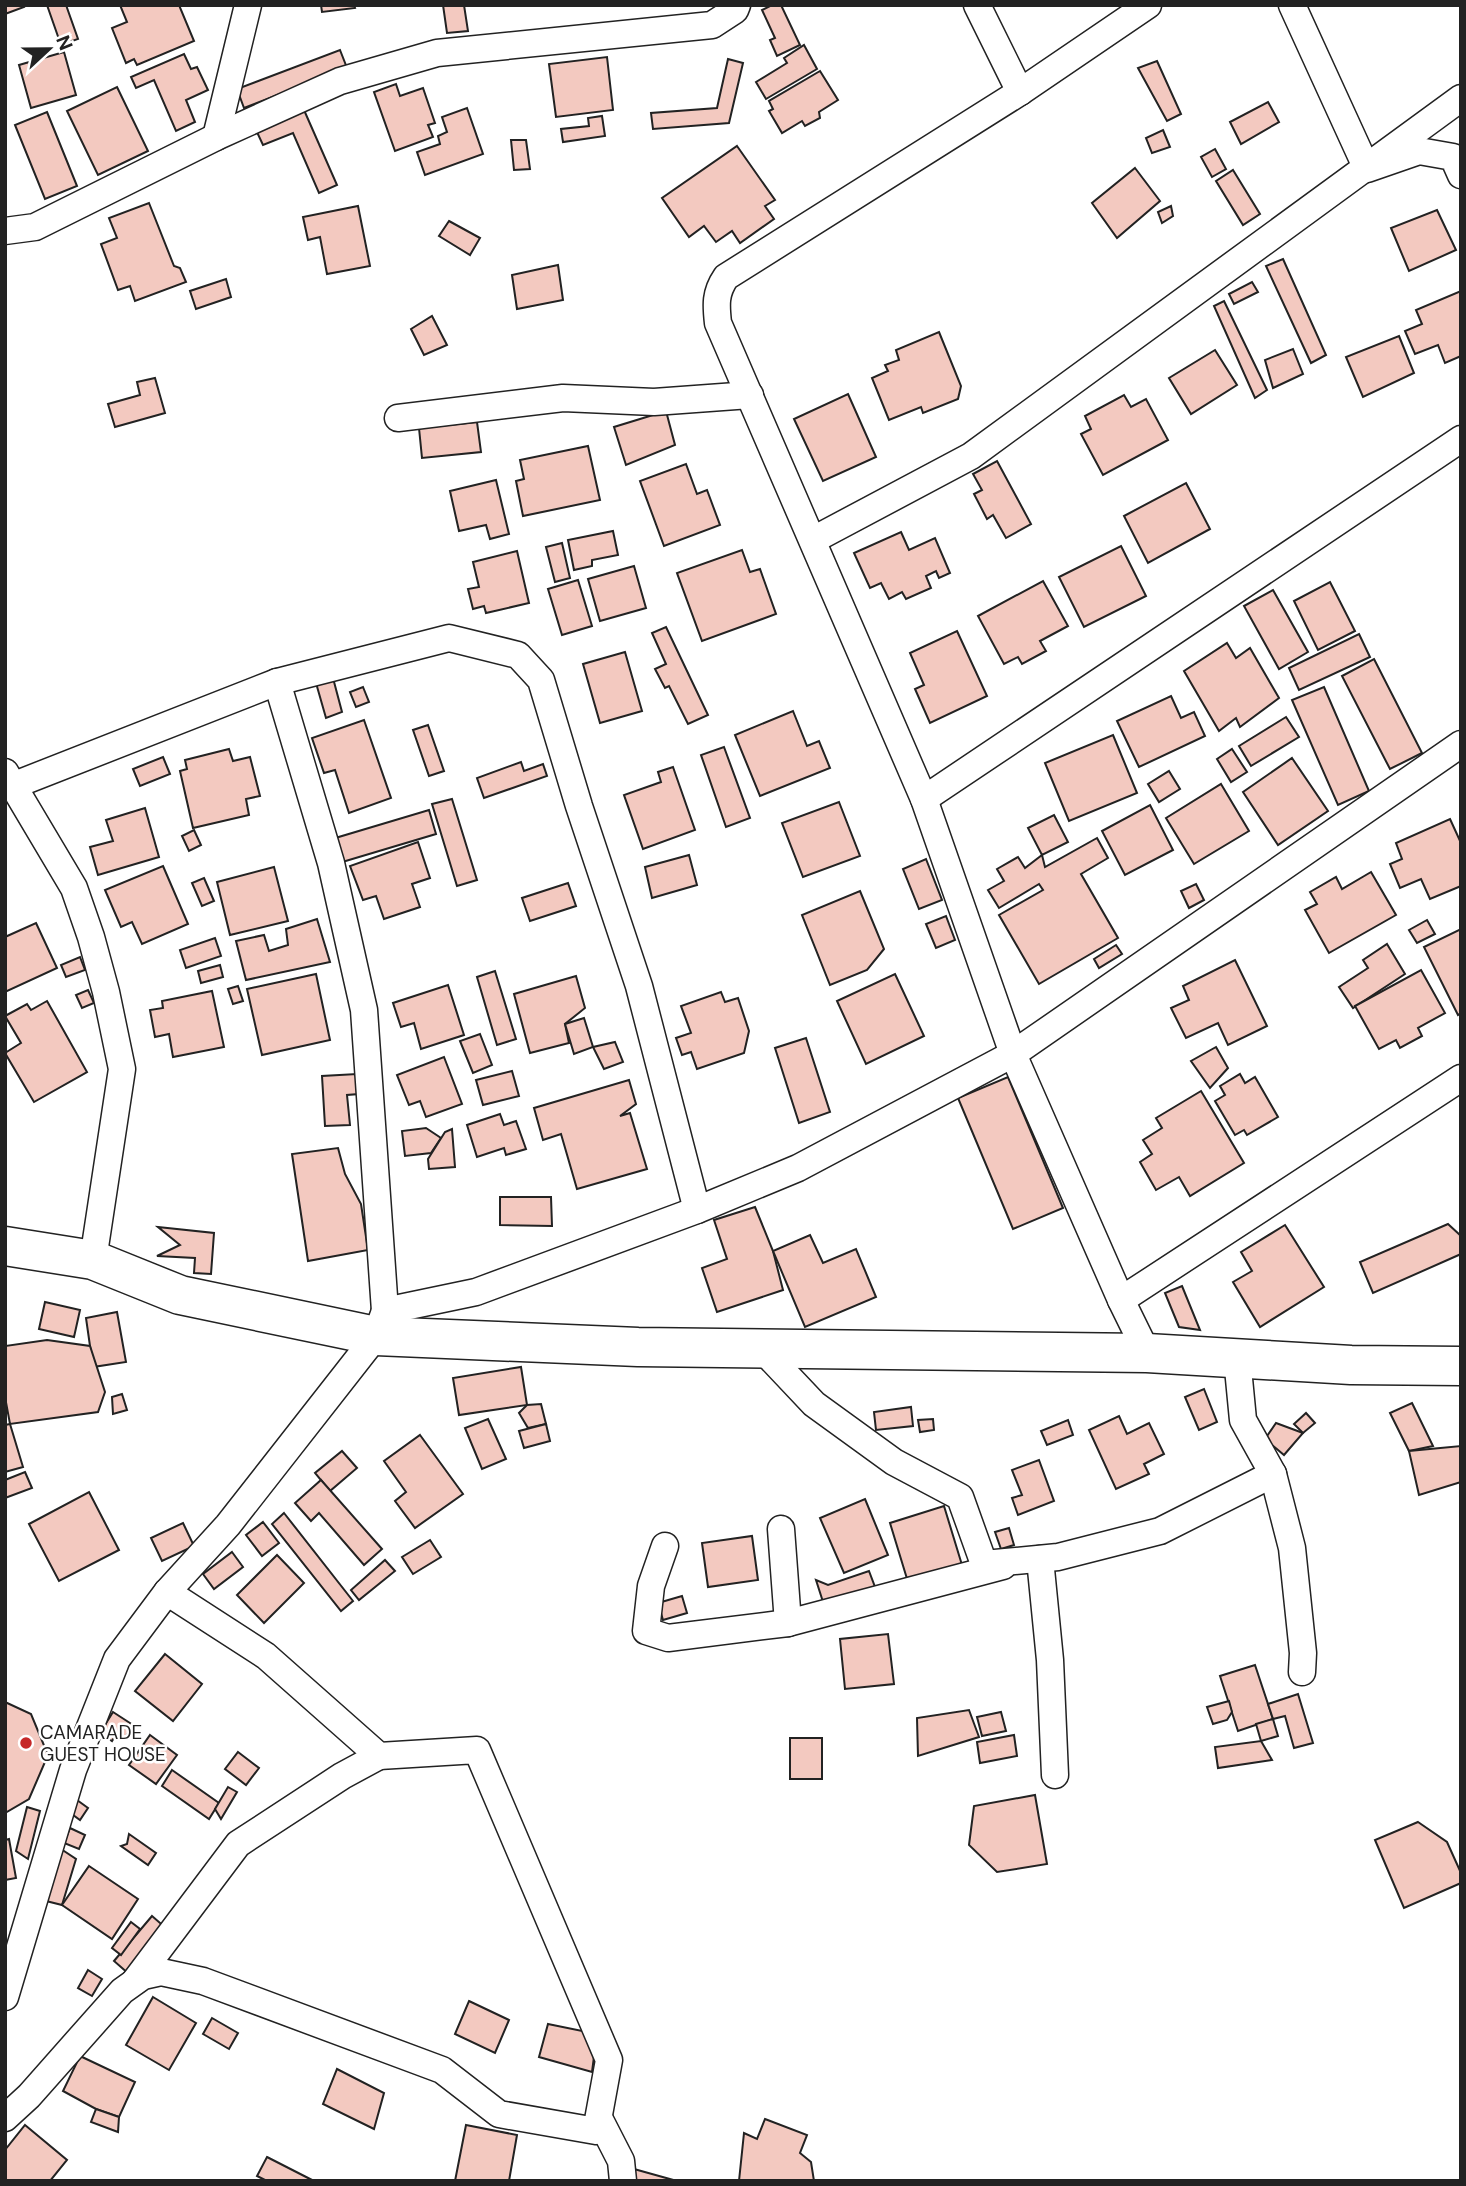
<svg xmlns="http://www.w3.org/2000/svg" width="1466" height="2186" viewBox="0 0 1466 2186" font-family="'DM Sans',sans-serif">
<style>
.building{fill:#f3c9c0;stroke:#222;stroke-width:2}
.lines{fill:none;stroke-linecap:round;stroke-linejoin:round}
.minor-casing{stroke:#222;stroke-width:29}
.primary-casing{stroke:#222;stroke-width:41}
.minor{stroke:#fff;stroke-width:26}
.primary{stroke:#fff;stroke-width:38}
.poi-dot{fill:#c62828;stroke:#fff;stroke-width:2.5}
.labels{text-anchor:middle;dominant-baseline:central;stroke-width:5;stroke-linejoin:round;paint-order:stroke}
.poi-label{font-size:19px;fill:#222;stroke:#fff;text-anchor:start}
</style>
<rect width="100%" height="100%" fill="#fff"/>
<g class="building">
<polygon points="5,5 23,5 24,7 5,14"/>
<polygon points="47,5 66,5 78,39 61,45"/>
<polygon points="120,5 179,5 194,41 137,65 134,59 126,63 112,28 127,22"/>
<polygon points="321,5 354,5 355,8 322,12"/>
<polygon points="443,5 464,5 468,31 447,33"/>
<polygon points="772,5 781,5 800,45 777,56 770,40 775,38 762,10"/>
<polygon points="804,45 817,69 766,99 756,82 787,63 784,58"/>
<polygon points="340,50 347,68 244,108 237,89"/>
<polygon points="64,52 76,95 31,108 19,65"/>
<polygon points="184,54 191,69 197,67 208,90 186,100 195,122 176,131 154,80 136,88 131,77"/>
<polygon points="607,57 613,110 556,117 549,64"/>
<polygon points="728,59 743,63 729,123 653,129 651,113 717,108"/>
<polygon points="1157,61 1181,114 1167,121 1138,68"/>
<polygon points="820,71 838,100 819,112 820,118 805,126 802,121 782,133 769,111 773,109 769,101"/>
<polygon points="396,84 400,96 423,88 435,123 428,125 433,137 395,151 374,92"/>
<polygon points="117,87 148,151 98,175 67,111"/>
<polygon points="1268,102 1279,122 1241,144 1230,122"/>
<polygon points="467,108 483,154 425,175 417,152 440,144 438,136 447,132 442,117"/>
<polygon points="304,110 337,185 319,193 293,133 263,145 256,130"/>
<polygon points="47,112 77,186 45,199 15,125"/>
<polygon points="602,116 605,136 563,142 561,129 589,126 588,118"/>
<polygon points="1163,130 1170,147 1152,153 1146,138"/>
<polygon points="511,140 526,140 530,169 514,170"/>
<polygon points="737,146 775,200 765,206 774,219 740,243 732,231 716,242 704,226 689,237 662,198"/>
<polygon points="1215,149 1226,169 1212,177 1201,157"/>
<polygon points="1135,168 1160,201 1117,238 1092,203"/>
<polygon points="1233,170 1260,214 1243,225 1216,181"/>
<polygon points="149,203 174,266 180,268 186,282 135,301 130,286 118,290 101,244 117,238 109,218"/>
<polygon points="358,206 370,266 327,274 320,237 308,240 303,217"/>
<polygon points="1171,206 1173,216 1162,223 1158,212"/>
<polygon points="1437,210 1456,250 1409,271 1391,228"/>
<polygon points="449,221 480,238 470,255 439,236"/>
<polygon points="1283,259 1326,355 1311,363 1266,266"/>
<polygon points="558,265 563,300 517,309 512,275"/>
<polygon points="226,279 231,297 196,309 190,291"/>
<polygon points="1252,282 1258,292 1234,304 1229,294"/>
<polygon points="1461,291 1461,356 1445,363 1438,345 1415,354 1405,331 1422,324 1416,310"/>
<polygon points="1224,301 1267,390 1255,398 1214,306"/>
<polygon points="432,316 447,345 424,355 411,329"/>
<polygon points="939,332 961,386 958,399 923,413 921,407 889,420 872,378 888,371 885,365 899,360 896,350"/>
<polygon points="1399,336 1414,373 1363,397 1346,357"/>
<polygon points="1293,349 1303,374 1273,388 1265,360"/>
<polygon points="1215,350 1237,385 1191,414 1169,378"/>
<polygon points="155,378 165,413 115,427 108,404 140,395 137,382"/>
<polygon points="848,394 876,457 823,481 794,419"/>
<polygon points="1124,395 1131,407 1146,399 1168,440 1103,475 1081,434 1091,429 1085,416"/>
<polygon points="666,411 675,445 626,465 614,427"/>
<polygon points="477,422 481,452 422,458 419,428"/>
<polygon points="588,446 600,500 523,516 516,481 524,479 520,460"/>
<polygon points="997,461 1031,524 1006,538 993,515 987,519 974,494 982,490 973,474"/>
<polygon points="686,464 697,494 707,490 720,525 664,546 640,481"/>
<polygon points="496,480 509,534 490,539 486,525 459,531 450,491"/>
<polygon points="1186,483 1210,529 1148,563 1124,516"/>
<polygon points="613,531 618,555 592,560 592,566 574,570 568,540"/>
<polygon points="901,532 909,550 935,538 950,573 939,578 936,571 926,576 931,588 906,599 902,592 889,599 881,583 870,588 854,553"/>
<polygon points="562,543 570,578 555,582 546,547"/>
<polygon points="1121,546 1146,596 1084,627 1059,577"/>
<polygon points="742,550 750,572 760,569 776,614 702,641 677,573"/>
<polygon points="517,551 529,603 486,613 484,606 473,609 468,589 479,587 473,562"/>
<polygon points="634,566 646,608 600,621 588,579"/>
<polygon points="578,580 592,626 562,635 548,589"/>
<polygon points="1043,581 1068,626 1040,641 1046,651 1022,664 1018,657 1004,664 978,616"/>
<polygon points="1330,582 1355,631 1318,650 1294,601"/>
<polygon points="1273,590 1308,652 1279,669 1244,606"/>
<polygon points="666,627 708,715 688,724 669,686 665,688 655,669 666,664 652,633"/>
<polygon points="957,631 987,696 930,723 915,689 924,685 910,653"/>
<polygon points="1359,634 1370,657 1299,690 1289,668"/>
<polygon points="1227,643 1236,658 1250,648 1279,698 1240,727 1236,718 1219,731 1184,671"/>
<polygon points="625,652 642,711 600,723 583,664"/>
<polygon points="1374,659 1422,753 1390,769 1342,676"/>
<polygon points="333,678 342,712 326,718 316,683"/>
<polygon points="363,687 369,702 356,707 350,692"/>
<polygon points="1324,687 1369,791 1338,805 1292,700"/>
<polygon points="1171,696 1181,718 1194,712 1205,736 1139,767 1117,721"/>
<polygon points="793,711 807,746 819,741 830,768 760,796 735,735"/>
<polygon points="1286,717 1299,737 1251,766 1239,746"/>
<polygon points="364,720 391,798 349,813 335,770 324,773 312,738"/>
<polygon points="428,725 444,771 429,776 413,730"/>
<polygon points="1113,735 1137,793 1069,821 1045,763"/>
<polygon points="724,747 750,818 726,827 701,755"/>
<polygon points="229,749 233,761 250,757 260,796 246,799 249,815 193,828 180,771 187,769 185,760"/>
<polygon points="1232,749 1247,772 1231,782 1217,759"/>
<polygon points="163,757 170,774 140,786 133,769"/>
<polygon points="1292,758 1328,811 1278,845 1243,792"/>
<polygon points="521,762 524,771 543,764 547,776 484,798 477,778"/>
<polygon points="673,767 695,830 643,849 624,795 661,782 658,772"/>
<polygon points="1169,771 1180,789 1159,802 1148,784"/>
<polygon points="1221,784 1249,831 1194,864 1166,818"/>
<polygon points="452,799 477,880 457,886 432,804"/>
<polygon points="839,802 860,856 803,877 782,823"/>
<polygon points="1150,805 1173,850 1125,875 1102,831"/>
<polygon points="145,808 159,857 98,875 90,847 113,841 106,820"/>
<polygon points="429,810 436,834 339,863 332,839"/>
<polygon points="1054,815 1068,842 1042,855 1028,828"/>
<polygon points="1450,819 1461,843 1461,886 1430,899 1421,879 1400,888 1390,864 1402,859 1396,843"/>
<polygon points="194,830 201,845 189,851 182,836"/>
<polygon points="1097,838 1108,858 1081,874 1118,938 1039,984 999,915 1043,890 1039,884 999,908 988,890 1004,881 997,869 1018,857 1025,868 1042,855 1045,867"/>
<polygon points="418,842 430,878 412,884 420,907 384,919 376,896 363,900 350,866"/>
<polygon points="689,855 697,885 652,898 645,867"/>
<polygon points="926,859 942,900 919,909 903,869"/>
<polygon points="163,866 188,924 142,944 132,922 121,927 105,890"/>
<polygon points="274,867 288,921 230,935 217,882"/>
<polygon points="1371,872 1396,915 1329,953 1305,910 1317,904 1310,892 1336,877 1342,889"/>
<polygon points="204,878 214,901 202,906 192,883"/>
<polygon points="568,883 576,906 530,921 522,898"/>
<polygon points="1196,884 1204,900 1189,908 1181,891"/>
<polygon points="860,891 884,949 867,970 830,985 802,915"/>
<polygon points="946,916 955,940 936,948 926,924"/>
<polygon points="317,919 330,962 246,980 236,941 264,935 269,951 288,945 286,929"/>
<polygon points="1427,920 1435,934 1417,943 1409,930"/>
<polygon points="36,923 57,968 5,992 5,937"/>
<polygon points="1461,929 1461,1013 1458,1015 1424,947"/>
<polygon points="215,938 221,956 186,968 180,950"/>
<polygon points="1387,944 1405,974 1353,1008 1339,987 1368,968 1363,960"/>
<polygon points="1116,945 1122,954 1099,968 1094,959"/>
<polygon points="80,957 85,970 66,977 61,965"/>
<polygon points="1235,960 1267,1026 1228,1045 1218,1023 1186,1038 1171,1008 1189,1000 1183,986"/>
<polygon points="220,965 223,977 201,983 198,971"/>
<polygon points="1421,970 1445,1013 1418,1028 1422,1036 1400,1048 1396,1040 1379,1049 1355,1006"/>
<polygon points="495,971 516,1039 497,1045 477,977"/>
<polygon points="316,974 330,1040 262,1055 247,989"/>
<polygon points="895,974 924,1036 866,1064 837,1001"/>
<polygon points="576,976 585,1008 565,1024 569,1043 530,1053 514,994"/>
<polygon points="448,985 464,1035 421,1049 414,1023 401,1027 393,1003"/>
<polygon points="238,986 243,1001 233,1004 228,989"/>
<polygon points="88,990 94,1003 82,1008 76,995"/>
<polygon points="212,991 224,1047 173,1057 169,1034 155,1037 150,1010 163,1008 162,1001"/>
<polygon points="721,992 725,1002 738,998 749,1031 744,1053 697,1069 691,1052 682,1055 676,1038 691,1033 681,1006"/>
<polygon points="47,1001 87,1072 34,1102 5,1053 21,1043 5,1016 27,1004 31,1010"/>
<polygon points="584,1018 593,1047 574,1054 565,1024"/>
<polygon points="480,1034 492,1065 473,1073 460,1041"/>
<polygon points="806,1038 830,1112 799,1123 775,1048"/>
<polygon points="615,1042 623,1062 604,1069 593,1047"/>
<polygon points="1216,1047 1228,1068 1210,1088 1191,1061"/>
<polygon points="444,1057 462,1104 426,1117 420,1101 409,1105 397,1075"/>
<polygon points="512,1071 519,1096 483,1105 476,1080"/>
<polygon points="357,1074 359,1094 347,1095 350,1125 325,1126 322,1076"/>
<polygon points="1240,1074 1245,1083 1255,1077 1278,1117 1247,1135 1244,1130 1235,1135 1215,1101 1225,1095 1220,1086"/>
<polygon points="1008,1077 1063,1208 1013,1229 958,1098"/>
<polygon points="629,1080 636,1104 620,1116 630,1113 647,1169 577,1189 561,1134 543,1140 534,1108"/>
<polygon points="1201,1091 1244,1163 1190,1196 1179,1177 1156,1190 1140,1162 1152,1154 1143,1140 1162,1128 1156,1118"/>
<polygon points="500,1114 504,1125 516,1121 526,1149 506,1155 504,1148 477,1157 467,1125"/>
<polygon points="426,1128 441,1138 431,1153 405,1156 402,1131"/>
<polygon points="452,1129 455,1167 429,1169 428,1159 445,1132"/>
<polygon points="338,1148 345,1174 361,1204 368,1250 308,1261 292,1154"/>
<polygon points="500,1197 551,1197 552,1226 500,1225"/>
<polygon points="755,1207 773,1251 783,1290 717,1312 702,1268 727,1259 714,1220"/>
<polygon points="1448,1224 1461,1236 1461,1254 1373,1293 1360,1262"/>
<polygon points="1285,1225 1324,1287 1260,1327 1233,1282 1252,1271 1241,1252"/>
<polygon points="158,1227 214,1233 211,1274 194,1273 195,1258 157,1256 180,1245"/>
<polygon points="810,1235 823,1263 856,1249 876,1297 805,1327 773,1251"/>
<polygon points="1182,1286 1200,1330 1179,1327 1165,1293"/>
<polygon points="45,1302 80,1310 74,1337 39,1329"/>
<polygon points="117,1312 126,1362 93,1367 86,1318"/>
<polygon points="47,1340 90,1346 105,1392 98,1412 10,1424 5,1397 5,1346"/>
<polygon points="521,1367 527,1405 459,1415 453,1378"/>
<polygon points="1204,1389 1217,1422 1199,1430 1185,1397"/>
<polygon points="122,1394 127,1410 113,1414 112,1397"/>
<polygon points="1412,1403 1433,1446 1409,1451 1390,1413"/>
<polygon points="541,1404 546,1424 528,1428 519,1413 527,1405"/>
<polygon points="911,1407 913,1426 876,1430 874,1412"/>
<polygon points="1306,1413 1315,1423 1303,1433 1294,1424"/>
<polygon points="1119,1416 1127,1434 1149,1423 1164,1454 1144,1464 1149,1474 1116,1489 1089,1430"/>
<polygon points="488,1419 506,1459 482,1469 465,1428"/>
<polygon points="933,1419 934,1430 920,1432 918,1420"/>
<polygon points="1068,1420 1073,1435 1047,1445 1041,1431"/>
<polygon points="1276,1423 1303,1433 1284,1455 1265,1439"/>
<polygon points="10,1424 23,1467 5,1472 5,1425"/>
<polygon points="546,1424 550,1441 524,1448 519,1431"/>
<polygon points="420,1435 463,1494 415,1528 395,1501 406,1492 384,1461"/>
<polygon points="1461,1446 1461,1482 1419,1495 1409,1451"/>
<polygon points="342,1451 357,1468 330,1491 315,1473"/>
<polygon points="1039,1460 1054,1501 1018,1515 1012,1498 1022,1495 1012,1470"/>
<polygon points="25,1472 32,1488 5,1498 5,1480"/>
<polygon points="321,1480 382,1549 364,1565 319,1513 311,1521 295,1503"/>
<polygon points="89,1492 119,1550 59,1581 29,1524"/>
<polygon points="865,1499 888,1555 844,1573 820,1518"/>
<polygon points="944,1506 962,1565 908,1582 890,1523"/>
<polygon points="284,1513 353,1601 341,1611 272,1524"/>
<polygon points="263,1522 279,1543 262,1556 246,1535"/>
<polygon points="183,1523 194,1546 162,1561 151,1538"/>
<polygon points="1009,1528 1014,1545 1001,1549 995,1532"/>
<polygon points="752,1536 758,1580 708,1587 702,1543"/>
<polygon points="430,1540 441,1557 413,1574 402,1557"/>
<polygon points="232,1552 243,1567 214,1589 203,1574"/>
<polygon points="277,1555 304,1583 264,1623 237,1595"/>
<polygon points="385,1560 395,1571 359,1600 351,1590"/>
<polygon points="869,1571 875,1587 824,1605 816,1580 828,1585"/>
<polygon points="682,1596 687,1613 663,1620 658,1603"/>
<polygon points="888,1634 894,1684 845,1689 840,1639"/>
<polygon points="165,1654 202,1684 173,1721 135,1691"/>
<polygon points="1255,1665 1273,1719 1238,1731 1220,1676"/>
<polygon points="1298,1694 1313,1743 1294,1748 1285,1716 1273,1719 1268,1704"/>
<polygon points="1229,1701 1232,1712 1227,1720 1213,1724 1207,1707"/>
<polygon points="5,1702 31,1714 48,1755 29,1799 5,1813"/>
<polygon points="969,1710 979,1737 918,1756 917,1718"/>
<polygon points="113,1712 133,1725 125,1738 117,1733 112,1741 100,1733"/>
<polygon points="1001,1712 1006,1731 982,1736 977,1717"/>
<polygon points="1273,1719 1278,1736 1261,1741 1256,1724"/>
<polygon points="150,1735 177,1755 156,1784 129,1765"/>
<polygon points="1014,1735 1017,1756 980,1763 977,1742"/>
<rect x="790" y="1738" width="32" height="41"/>
<polygon points="1261,1741 1272,1760 1218,1768 1215,1747"/>
<polygon points="238,1752 259,1768 246,1785 225,1769"/>
<polygon points="172,1770 219,1803 209,1819 162,1786"/>
<polygon points="228,1787 237,1792 221,1819 215,1809"/>
<polygon points="1035,1795 1047,1864 997,1872 969,1845 974,1806"/>
<polygon points="77,1800 88,1808 80,1820 69,1812"/>
<polygon points="27,1807 40,1811 28,1859 16,1851"/>
<polygon points="1418,1822 1447,1842 1461,1873 1461,1883 1404,1908 1375,1840"/>
<polygon points="70,1828 85,1835 79,1849 64,1843"/>
<polygon points="129,1834 156,1853 148,1865 121,1846 127,1844"/>
<polygon points="9,1839 16,1878 5,1880 5,1840"/>
<polygon points="61,1849 76,1859 62,1905 46,1901"/>
<polygon points="89,1866 138,1899 112,1939 62,1905"/>
<polygon points="152,1916 167,1929 129,1974 114,1961"/>
<polygon points="131,1922 140,1929 121,1955 112,1948"/>
<polygon points="88,1970 102,1979 92,1996 78,1988"/>
<polygon points="153,1997 196,2023 169,2070 126,2045"/>
<polygon points="469,2001 509,2020 495,2053 455,2034"/>
<polygon points="212,2018 238,2033 229,2049 203,2034"/>
<polygon points="548,2024 597,2034 592,2072 539,2057"/>
<polygon points="80,2056 135,2082 119,2117 96,2109 63,2091"/>
<polygon points="337,2069 384,2093 374,2129 323,2104"/>
<polygon points="96,2109 119,2117 118,2132 91,2122"/>
<polygon points="765,2119 807,2135 800,2153 811,2162 814,2181 739,2181 744,2133 757,2139"/>
<polygon points="25,2125 67,2160 50,2181 5,2181 5,2150"/>
<polygon points="466,2125 517,2135 509,2181 455,2181"/>
<polygon points="267,2157 314,2181 267,2181 257,2176"/>
<polygon points="634,2169 677,2181 633,2181"/>
</g>
<g class="lines">
<defs>
<g id="minor">
<polyline points="977,5 1020,92"/>
<polyline points="1292,5 1367,169 1419,151 1453,157 1461,175"/>
<polyline points="216,137 248,5"/>
<polyline points="5,231 35,227 216,137 340,81 437,53 712,25 735,10 737,5"/>
<polyline points="398,418 563,398 654,402 750,395"/>
<polyline points="813,540 971,456 1461,98"/>
<polyline points="277,682 331,863 364,1010 385,1311"/>
<polyline points="5,772 74,888 91,937 106,992 122,1069 93,1260"/>
<polyline points="12,786 277,682 449,638 518,655 541,680 579,806 639,986 697,1210"/>
<polyline points="924,799 1461,439"/>
<polyline points="1121,1300 1461,1078"/>
<polyline points="762,1349 814,1404 894,1462 960,1497 984,1564 1058,1557 1160,1531 1273,1474 1243,1420 1237,1358"/>
<path d="M1147,1353L1121,1300L1013,1054L924,799L718,323C716,305 715,293 726,277L1020,92L1148,5"/>
<polyline points="1273,1474 1292,1548 1303,1653 1302,1672"/>
<polyline points="781,1529 788,1623"/>
<polyline points="665,1546 651,1586 646,1631 668,1638 788,1623 1003,1566"/>
<polyline points="1040,1559 1050,1660 1055,1775"/>
<polyline points="135,1981 238,1844 342,1776 379,1756"/>
<polyline points="5,1997 73,1770 117,1659 167,1592 228,1525 376,1336 385,1311 476,1292 697,1210 798,1168 1013,1054 1461,744"/>
<polyline points="5,2118 29,2096 122,1991 143,1976 161,1972 203,1981 442,2070 499,2114 596,2131 609,2060 477,1750 379,1756 266,1656 167,1592"/>
<polyline points="599,2118 621,2161 623,2181"/>
</g>
<polyline id="primary" points="5,1246 93,1260 180,1295 376,1336 638,1347 1147,1353 1351,1365 1461,1366"/>
</defs>
<use href="#minor" class="minor-casing"/>
<use href="#primary" class="primary-casing"/>
<use href="#minor" class="minor"/>
<use href="#primary" class="primary"/>
</g>
<circle class="poi-dot" cx="26" cy="1743" r="7"/>
<g class="labels">
<g class="poi-label">
<text x="40" y="1732">CAMARADE<tspan x="40" dy="22">GUEST HOUSE</tspan></text>
</g>
</g>
<rect width="1466" height="2186" fill="none" stroke="#222222" stroke-width="14"/>
<g transform="translate(49 49) rotate(68)" stroke="#ffffff" stroke-width="5" paint-order="stroke">
<path d="M0-5L12 26L0 18L-12 26Z" fill="#222222"/>
<text y="-10" font-size="19" font-weight="bold" text-anchor="middle" fill="#222222">N</text>
</g>
</svg>
